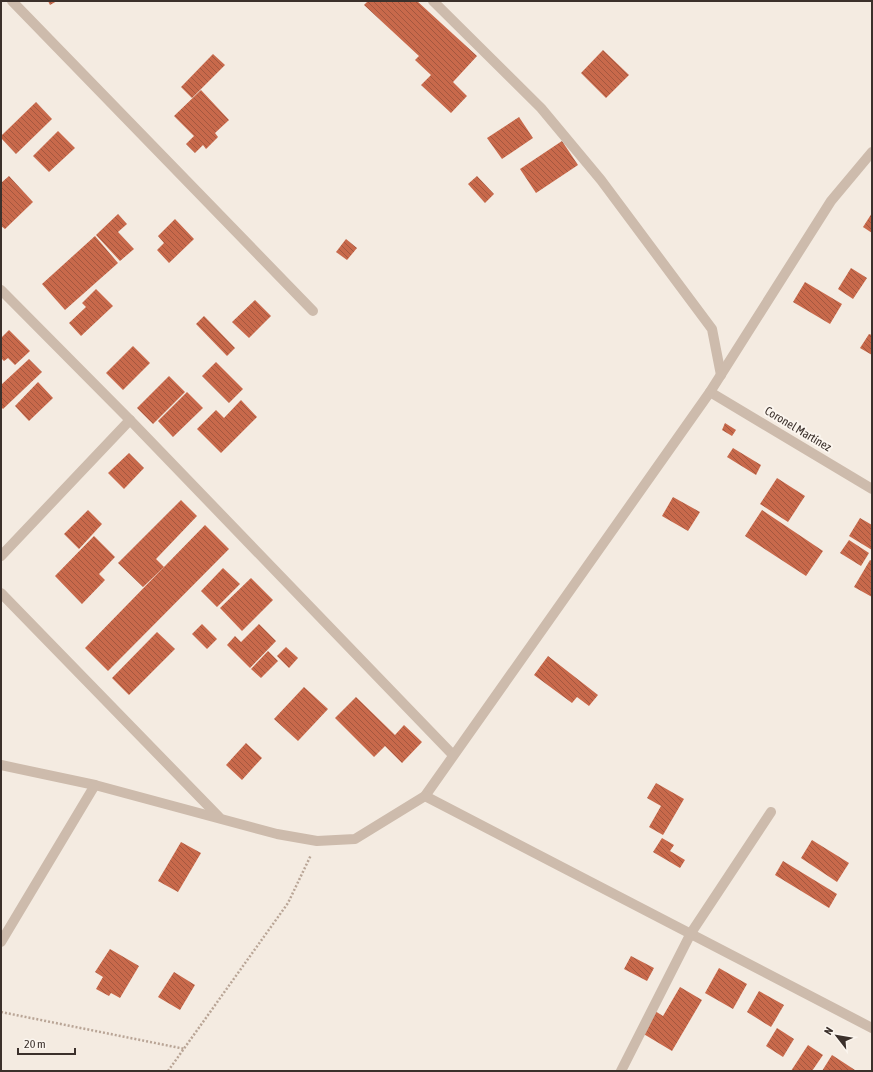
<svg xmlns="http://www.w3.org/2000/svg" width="873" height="1072" viewBox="0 0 873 1072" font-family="'Asap Condensed',sans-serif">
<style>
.building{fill:url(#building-back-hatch)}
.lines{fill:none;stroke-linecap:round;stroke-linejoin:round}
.path{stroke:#b9a596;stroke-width:2.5;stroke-dasharray:2 2;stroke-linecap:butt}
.service{stroke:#cdbbac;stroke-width:10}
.minor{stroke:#cdbbac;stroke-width:10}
.labels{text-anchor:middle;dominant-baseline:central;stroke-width:4;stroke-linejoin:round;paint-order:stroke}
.street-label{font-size:12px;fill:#3b302b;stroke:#fbf5ee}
</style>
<defs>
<pattern id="building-back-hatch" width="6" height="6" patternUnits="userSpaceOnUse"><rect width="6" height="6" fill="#c8694b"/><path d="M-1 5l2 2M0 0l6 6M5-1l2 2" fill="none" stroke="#a4573f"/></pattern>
</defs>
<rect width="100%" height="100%" fill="#f4ebe1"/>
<g class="building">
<polygon points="48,1 57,1 50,5"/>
<polygon points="368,1 417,1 477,56 453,82 467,96 451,113 421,85 431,75 415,60 419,56 364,5"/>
<polygon points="603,50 629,75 606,98 581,73"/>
<polygon points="213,54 225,65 192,98 181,87"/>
<polygon points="201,90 229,120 215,133 218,137 206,149 203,145 195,153 186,144 194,136 174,116"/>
<polygon points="36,102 52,119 16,154 1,138 1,136"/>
<polygon points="519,117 533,138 502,159 487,138"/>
<polygon points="58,131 75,148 49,172 33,156"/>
<polygon points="562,141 578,165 536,193 520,169"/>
<polygon points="9,176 33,202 5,229 1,226 1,183"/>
<polygon points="477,176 494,194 485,203 468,184"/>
<polygon points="872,213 872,233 863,227"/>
<polygon points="118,214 127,224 118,232 134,249 120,261 96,235"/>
<polygon points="175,219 194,239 169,263 157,250 164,243 158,236"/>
<polygon points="95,236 118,263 65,310 42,284"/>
<polygon points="346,239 357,248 347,260 336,252"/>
<polygon points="851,268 867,278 853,299 838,289"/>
<polygon points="805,282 842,304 830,324 793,302"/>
<polygon points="96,289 113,306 81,336 69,323 86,307 82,303"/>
<polygon points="255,300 271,316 249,338 232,322"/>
<polygon points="204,316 235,348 227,356 196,324"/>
<polygon points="9,330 30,351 15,365 8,358 4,361 1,358 1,338"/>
<polygon points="869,334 872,335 872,355 860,348"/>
<polygon points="133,346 150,363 123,390 106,373"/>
<polygon points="29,359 42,372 3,409 1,407 1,385"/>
<polygon points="216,362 243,389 229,403 202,376"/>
<polygon points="169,376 185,392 153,424 137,408"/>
<polygon points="38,382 53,398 29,421 15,406"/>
<polygon points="187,392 203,408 173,437 158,421"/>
<polygon points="241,400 257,417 221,453 197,429 216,410 224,418"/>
<polygon points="725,423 736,430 732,436 722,430"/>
<polygon points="733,448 761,465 756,475 727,457"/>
<polygon points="129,453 144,468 124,489 108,473"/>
<polygon points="777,478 805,496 788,522 760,504"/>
<polygon points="673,497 700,512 688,531 662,516"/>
<polygon points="181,500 197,516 156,559 164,567 143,587 118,563"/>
<polygon points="88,510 102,524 79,549 64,534"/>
<polygon points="762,510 823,551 806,576 745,536"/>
<polygon points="860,518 872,525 872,550 849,536"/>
<polygon points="205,525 229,549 108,671 85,648"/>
<polygon points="94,536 115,557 99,574 105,580 82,604 55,576"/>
<polygon points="849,540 869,553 861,566 840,553"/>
<polygon points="870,560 872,561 872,597 854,587"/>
<polygon points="223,568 240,584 217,607 201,591"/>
<polygon points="251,578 273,600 242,631 220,608"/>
<polygon points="202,624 217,639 207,649 192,634"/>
<polygon points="259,624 276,641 250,668 227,645 235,636 241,642"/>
<polygon points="157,632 175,649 129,695 112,678"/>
<polygon points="286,647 298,658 289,668 277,656"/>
<polygon points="268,651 278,661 261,678 251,669"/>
<polygon points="548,656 598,695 589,706 577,697 572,703 534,675"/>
<polygon points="304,687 328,709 298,741 274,719"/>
<polygon points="356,697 395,735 404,725 422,742 402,763 385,746 374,757 335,718"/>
<polygon points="246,743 262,758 242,780 226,765"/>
<polygon points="656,783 684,799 663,835 649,827 661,806 647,798"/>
<polygon points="662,838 674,845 670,851 685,860 680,868 653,852"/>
<polygon points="812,840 849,863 837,882 801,858"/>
<polygon points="181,842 201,853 178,892 158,881"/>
<polygon points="783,861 837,894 829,908 775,875"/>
<polygon points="110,949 139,966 120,998 111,993 109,996 96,989 103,977 95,972"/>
<polygon points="631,956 654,968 647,981 624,969"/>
<polygon points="719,968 747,984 733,1009 705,993"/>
<polygon points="174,972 195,985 180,1010 158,997"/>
<polygon points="680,987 702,1000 672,1051 642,1033 655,1011 663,1016"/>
<polygon points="759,991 784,1005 771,1027 747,1012"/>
<polygon points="777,1028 794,1039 783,1057 766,1046"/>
<polygon points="808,1045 823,1055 812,1071 791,1071"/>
<polygon points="832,1055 855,1070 854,1071 822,1071"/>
</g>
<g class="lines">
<g class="path">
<polyline points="1,1012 185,1049"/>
<polyline points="168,1071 288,903 311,855"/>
</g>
<polyline class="service" points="433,1 541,108 601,180 712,329 721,375"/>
<g class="minor">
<polyline points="12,1 313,311"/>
<polyline points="1,290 130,420 453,755"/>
<polyline points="710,392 872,489"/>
<polyline points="1,556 130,420"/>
<polyline points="1,593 219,817"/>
<polyline points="1,765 95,785 277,834 317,841 355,839 425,796 710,392 831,201 872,152"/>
<polyline points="425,796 872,1028"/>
<polyline points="1,942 95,785"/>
<polyline points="621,1071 691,933 771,812"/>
</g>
</g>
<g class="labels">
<g class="street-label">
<text transform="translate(798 429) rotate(31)">Coronel Martínez</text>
</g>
</g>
<rect width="873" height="1072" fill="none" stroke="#3b302b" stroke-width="4"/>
<g transform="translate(837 1036) rotate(301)" stroke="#fbf5ee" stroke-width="3" paint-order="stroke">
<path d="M0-3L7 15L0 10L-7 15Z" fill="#3b302b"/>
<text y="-6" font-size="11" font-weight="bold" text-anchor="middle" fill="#3b302b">N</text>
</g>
<path d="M18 1048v6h57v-6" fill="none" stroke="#3b302b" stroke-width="2"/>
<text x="24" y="1048" font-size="12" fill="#3b302b" stroke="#fbf5ee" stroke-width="3" paint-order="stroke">20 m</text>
</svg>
